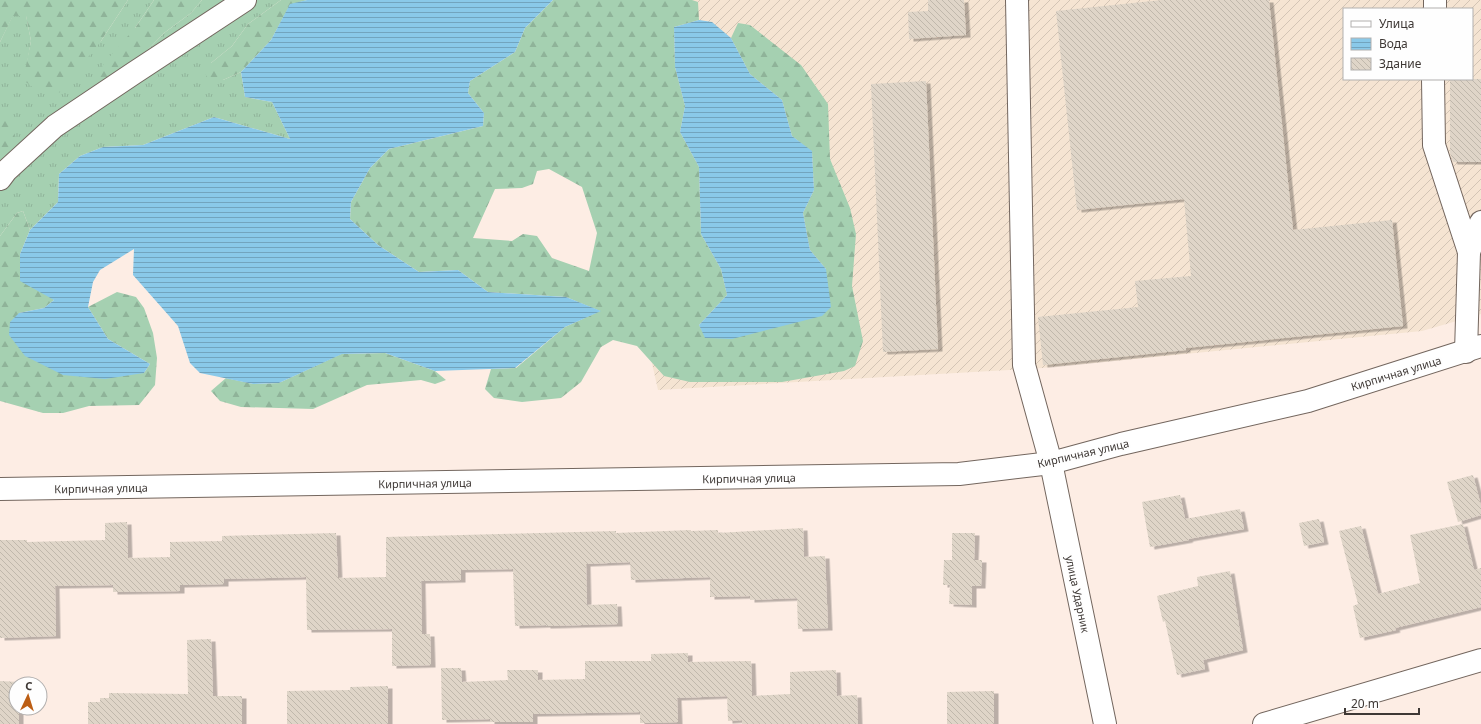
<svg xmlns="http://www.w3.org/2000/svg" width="1481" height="724" viewBox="0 0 1481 724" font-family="'Noto Sans',sans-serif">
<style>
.industrial{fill:url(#industrial-furrows);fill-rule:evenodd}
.grass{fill:url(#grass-tufts)}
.forest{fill:url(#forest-firs);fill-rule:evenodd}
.water{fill:url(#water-rules)}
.building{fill:url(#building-back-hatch);filter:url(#shadow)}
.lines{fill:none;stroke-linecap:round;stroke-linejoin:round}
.minor-casing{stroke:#73665e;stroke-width:24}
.minor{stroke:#fff;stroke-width:22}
.labels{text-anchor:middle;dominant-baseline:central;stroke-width:4;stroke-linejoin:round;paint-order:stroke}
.street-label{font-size:11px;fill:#3e3835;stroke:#fefefe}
</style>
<defs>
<pattern id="industrial-furrows" width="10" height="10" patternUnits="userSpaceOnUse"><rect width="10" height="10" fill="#f5e4d2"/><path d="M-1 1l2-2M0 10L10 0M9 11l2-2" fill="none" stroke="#d3c4b5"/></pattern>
<pattern id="grass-tufts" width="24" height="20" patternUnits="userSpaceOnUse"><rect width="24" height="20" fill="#a5d0b1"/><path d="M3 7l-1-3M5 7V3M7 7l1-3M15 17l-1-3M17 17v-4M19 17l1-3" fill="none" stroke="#8fb399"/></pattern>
<pattern id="forest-firs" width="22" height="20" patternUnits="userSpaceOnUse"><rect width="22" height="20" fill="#a5d0b1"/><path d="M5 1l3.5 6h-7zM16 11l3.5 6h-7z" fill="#8fb399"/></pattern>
<pattern id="water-rules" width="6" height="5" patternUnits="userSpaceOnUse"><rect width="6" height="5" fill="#8ac9e9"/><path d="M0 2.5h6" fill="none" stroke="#72a4be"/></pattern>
<pattern id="building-back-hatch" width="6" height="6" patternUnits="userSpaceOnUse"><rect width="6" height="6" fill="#dfd5c8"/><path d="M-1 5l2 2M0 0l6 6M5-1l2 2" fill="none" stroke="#c0b8ac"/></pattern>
<filter id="shadow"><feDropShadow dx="4.5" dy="2.5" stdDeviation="0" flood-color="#0004"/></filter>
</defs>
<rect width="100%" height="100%" fill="#fdede4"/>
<path class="industrial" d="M570,0H1481V314L1422,331L1042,368L658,390ZM1344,9H1472V79H1344Z"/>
<polygon class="grass" points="128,0 154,0 135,28 135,63 164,33 191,13 202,0 281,0 248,24 232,46 211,63 223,80 241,72 245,97 272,102 290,139 214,117 143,145 103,147 80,156 59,174 58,202 30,230 23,211 17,213 0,236 0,42 13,15 26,15 31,41 24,80 101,41"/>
<g class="forest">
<polygon points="0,0 128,0 101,41 59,93 34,88 23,80 31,41 26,16 13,16 0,42"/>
<polygon points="154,0 202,0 191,13 164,33 135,63 123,79 96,82 104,63 135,28"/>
<polygon points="281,0 307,0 290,5 271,40 241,72 223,80 209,79 204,73 211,63 232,46 248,24"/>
<path d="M553,0H692L698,2L699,20L674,27L675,67L685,106L680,132L699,167L701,234L721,269L727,295L699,325L706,338L826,269L810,250L803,213L814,190L812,152L792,136L782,100L750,74L731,38L738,23L750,25L801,65L828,104L830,159L850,208L856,234L852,286L863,341L855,366L844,371L782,382H690L664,376L637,346L613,340L601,347L581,382L561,398L522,402L494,398L485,389L491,369L516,368L565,327L600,311L566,297L488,292L458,270L419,272L378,245L350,219L351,202L370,168L389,149L483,126L484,113L468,93L470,81L515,52L525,28ZM549,169L582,187L597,233L589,271L552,258L537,236L523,234L512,241L473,238L495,189L522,188L533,184L537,171Z"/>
<polygon points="0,113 14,125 15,157 0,175"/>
<polygon points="23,211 30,230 20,254 54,300 44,308 19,313 144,373 150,364 108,339 88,307 117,292 136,297 144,308 153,333 157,358 155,385 139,405 89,406 63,413 43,413 0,401 0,236 17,213"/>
<polygon points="385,353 435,371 446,380 435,384 421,380 367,385 313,409 241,407 220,401 211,391 226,378 253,384 279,383 341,354"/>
</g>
<g class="water">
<polygon points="307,0 553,0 525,28 515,52 470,81 468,93 484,113 483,126 389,149 370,168 351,202 350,219 378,245 419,272 458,270 488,292 566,297 601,311 565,327 515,368 435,371 385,353 342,354 279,383 253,384 200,373 190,363 178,326 133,275 134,249 100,270 93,282 88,307 108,339 150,364 144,373 105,379 63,375 25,356 9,335 10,322 19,313 44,308 54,300 20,281 20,254 30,230 58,202 59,174 80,156 103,147 143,145 214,117 290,139 272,102 245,97 241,72 271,40 290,4"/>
<polygon points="699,20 712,22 731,38 750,74 782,100 792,136 812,151 814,190 803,213 810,250 826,269 831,307 822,316 732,339 705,338 699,325 727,295 721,269 701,234 699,167 680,132 685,106 675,67 674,27"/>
</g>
<g class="building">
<polygon points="928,0 964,0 966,35 909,39 908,12 928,11"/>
<polygon points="1162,0 1269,0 1293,230 1392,220 1403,326 1186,348 1186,350 1043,365 1038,317 1138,307 1135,281 1191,276 1184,199 1077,210 1056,11"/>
<polygon points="1450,79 1481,79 1481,162 1453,162 1450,153"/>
<polygon points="926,81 938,349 883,352 871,84"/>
<polygon points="1473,475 1481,506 1481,515 1458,522 1447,482"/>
<polygon points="1180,495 1185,519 1240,509 1244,529 1188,539 1189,540 1150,547 1142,502"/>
<polygon points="1319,519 1324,542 1304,546 1299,523"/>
<polygon points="127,522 128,558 170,557 170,542 222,541 222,536 336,533 338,578 386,577 386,537 616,531 616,533 691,530 691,531 718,530 718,533 803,528 804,557 825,556 828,628 798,629 797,598 750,600 750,596 710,597 710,577 631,580 630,562 586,564 587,605 617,604 618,624 546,626 546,625 515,626 513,569 461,570 461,580 421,581 422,634 430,634 431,665 392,666 392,629 307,630 306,577 224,579 224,584 180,585 180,591 113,592 113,585 55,586 56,636 0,638 0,540 27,540 27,542 105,540 105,523"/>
<polygon points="1463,524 1474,570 1481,568 1481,607 1395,628 1396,630 1360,638 1353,606 1358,604 1339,531 1361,526 1378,594 1420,583 1410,535"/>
<polygon points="952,533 975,533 974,560 982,560 981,586 972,586 972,605 949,604 950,585 943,585 944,560 952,560"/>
<polygon points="1230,571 1243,650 1203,660 1205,669 1177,675 1165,621 1163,622 1157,596 1198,586 1197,577"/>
<polygon points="211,639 213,696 242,696 242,724 88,724 88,702 100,702 100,698 109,698 109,693 188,694 187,640"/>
<polygon points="688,653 688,662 751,661 752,696 790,694 790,672 836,670 837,696 857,695 858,724 742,724 742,720 728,721 727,696 677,698 678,722 640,723 640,712 533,714 533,722 490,722 490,719 442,720 441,668 461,668 462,682 508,680 507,670 538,670 538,680 585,679 585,661 651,661 651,654"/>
<polygon points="0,681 20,682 20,684 16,684 16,708 19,708 19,724 0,724"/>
<polygon points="388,686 388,724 287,724 287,691 350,690 350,687"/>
<polygon points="994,691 994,724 947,724 947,692"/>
</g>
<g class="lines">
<defs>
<g id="minor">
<polyline points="1017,0 1024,365 1051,463 1105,724"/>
<polyline points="1435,9 1435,0"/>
<polyline points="1433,79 1434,145 1469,252"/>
<polyline points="0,179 6,171 55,126 134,73 245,0"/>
<polyline points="1466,352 1469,252 1481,222"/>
<polyline points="0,489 959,474 1051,463 1121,444 1308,401 1481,346"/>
<polyline points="1264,724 1481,660"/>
</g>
</defs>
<use href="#minor" class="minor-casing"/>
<use href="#minor" class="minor"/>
</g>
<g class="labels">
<g class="street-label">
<text transform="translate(1396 373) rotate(-17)">Кирпичная улица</text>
<text transform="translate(1083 453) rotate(-13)">Кирпичная улица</text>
<text transform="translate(749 478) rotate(-1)">Кирпичная улица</text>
<text transform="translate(425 483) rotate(-1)">Кирпичная улица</text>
<text transform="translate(101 488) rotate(-1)">Кирпичная улица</text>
<text transform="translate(1078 594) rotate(78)">улица Ударник</text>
</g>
</g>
<rect x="1343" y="8" width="130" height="72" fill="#fefefe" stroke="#b1afae"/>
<rect x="1351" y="21" width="20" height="6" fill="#ffffff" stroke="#b1afae"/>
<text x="1379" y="28" font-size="12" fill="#3e3835">Улица</text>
<rect x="1351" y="38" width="20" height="12" fill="url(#water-rules)" stroke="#b1afae"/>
<text x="1379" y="48" font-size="12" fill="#3e3835">Вода</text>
<rect x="1351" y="58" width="20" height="12" fill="url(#building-back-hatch)" stroke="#b1afae"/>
<text x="1379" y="68" font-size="12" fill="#3e3835">Здание</text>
<g transform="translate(28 696) rotate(4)"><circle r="19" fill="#fefefe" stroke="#b1afae"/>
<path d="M0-3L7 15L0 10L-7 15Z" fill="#bc5e14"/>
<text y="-6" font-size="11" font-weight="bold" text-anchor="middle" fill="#3e3835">С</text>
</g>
<path d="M1345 708v6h74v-6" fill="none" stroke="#3e3835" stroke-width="2"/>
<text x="1351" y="708" font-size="12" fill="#3e3835" stroke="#fefefe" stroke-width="3" paint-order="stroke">20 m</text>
</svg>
